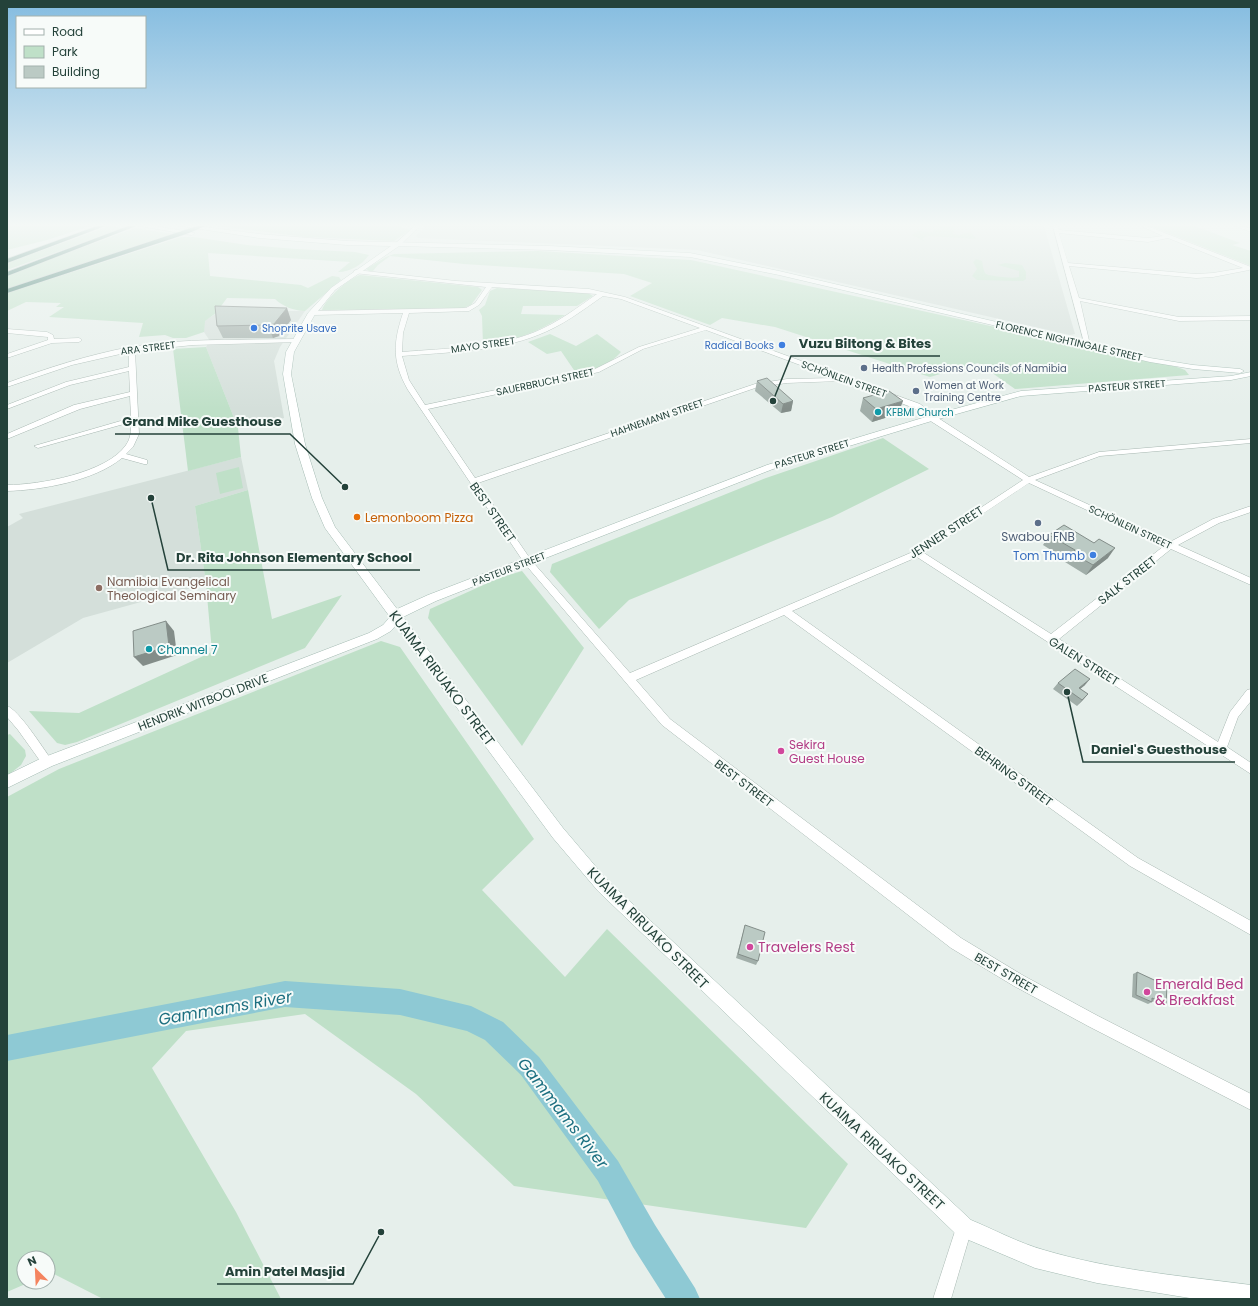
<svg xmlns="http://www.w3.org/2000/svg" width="1258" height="1306" viewBox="0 0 1258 1306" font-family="Poppins,sans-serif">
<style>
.built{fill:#d4dfda}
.green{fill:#bfe0c8}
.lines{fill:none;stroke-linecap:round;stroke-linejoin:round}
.river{fill:#8ec9d4;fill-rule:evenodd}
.street-casing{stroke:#a8b8b2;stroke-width:1}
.secondary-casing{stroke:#a4bbb3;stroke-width:1}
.highway-casing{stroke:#c2cac8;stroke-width:1}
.street{fill:#fff;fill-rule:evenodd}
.secondary{fill:#fff;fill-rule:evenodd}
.highway{fill:#2f6f62;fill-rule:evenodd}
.wall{fill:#a1aea9}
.shaded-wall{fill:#838d89}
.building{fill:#bbcac4;stroke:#838d89}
.shop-dot{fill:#3f7fe0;stroke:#f7fbf9;stroke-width:1.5}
.service-dot{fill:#5c6f8a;stroke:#f7fbf9;stroke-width:1.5}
.culture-dot{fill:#0f9aa8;stroke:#f7fbf9;stroke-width:1.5}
.food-dot{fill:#e8710a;stroke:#f7fbf9;stroke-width:1.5}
.education-dot{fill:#8d6e63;stroke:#f7fbf9;stroke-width:1.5}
.hotel-dot{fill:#d1479c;stroke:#f7fbf9;stroke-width:1.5}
.labels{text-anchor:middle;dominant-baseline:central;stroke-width:4;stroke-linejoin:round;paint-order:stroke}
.far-shop-label{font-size:10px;fill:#366cbe;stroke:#f7fbf9;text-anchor:start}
.far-street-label{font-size:10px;fill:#24423a;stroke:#f7fbf9}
.far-service-label{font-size:10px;fill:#4e5e75;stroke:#f7fbf9;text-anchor:start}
.far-culture-label{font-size:10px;fill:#0d838f;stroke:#f7fbf9;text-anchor:start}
.street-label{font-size:12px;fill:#24423a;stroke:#f7fbf9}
.food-label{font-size:12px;fill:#c56008;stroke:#f7fbf9;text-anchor:start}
.service-label{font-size:12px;fill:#4e5e75;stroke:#f7fbf9}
.shop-label{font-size:12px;fill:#366cbe;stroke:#f7fbf9;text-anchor:end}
.education-label{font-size:12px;fill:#785e54;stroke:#f7fbf9;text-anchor:start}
.culture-label{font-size:12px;fill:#0d838f;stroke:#f7fbf9;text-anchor:start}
.hotel-label{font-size:12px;fill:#b23c85;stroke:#f7fbf9;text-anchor:start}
.near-street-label{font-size:14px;fill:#24423a;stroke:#f7fbf9}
.near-hotel-label{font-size:14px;fill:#b23c85;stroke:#f7fbf9;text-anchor:start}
.near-water-label{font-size:16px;font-style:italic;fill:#1c6f80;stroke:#f7fbf9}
.leader{fill:none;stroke:#24423a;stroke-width:1.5}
.callout-dot{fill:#24423a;stroke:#f7fbf9;stroke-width:1.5}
.callout-label{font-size:13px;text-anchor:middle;font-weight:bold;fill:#24423a;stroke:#f7fbf9;stroke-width:4;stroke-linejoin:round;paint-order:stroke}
</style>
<rect width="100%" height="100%" fill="#e6efeb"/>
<g class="built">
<polygon points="426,226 1044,226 1075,334 1070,335 697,250 418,238 416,236"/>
<polygon points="269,311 305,311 280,347 274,361 284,418 238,428 206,347 210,341 204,332 204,321 217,313"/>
<polygon points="241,457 248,490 195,506 206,584 83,618 7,663 7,527 23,518 19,514"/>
</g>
<g class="green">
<polygon points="7,226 90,226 47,240 7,250"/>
<polygon points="109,226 124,228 7,270 7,263"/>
<polygon points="217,226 397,226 410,230 394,241 306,237"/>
<path d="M938,226L955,227L953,234L959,235C965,234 970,229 976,239L927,236L922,239L926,242L912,235L917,231L932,232L935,230H941Z"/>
<polygon points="1150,226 1195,226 1240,243 1232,245 1251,251 1251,266"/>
<polygon points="135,228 173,234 7,289 7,275"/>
<path d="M181,237H194L247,245L296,249L355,252L369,255C362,265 350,272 338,272L350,262L208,253L210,276L301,285L308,288L332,276L339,277L341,280L305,311C294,311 282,306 275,299L227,298L216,313L205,321L204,332L186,338H173L165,335L139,337L143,323L49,317L64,307H56L61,303L26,302L7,311V293Z"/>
<polygon points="538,251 691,260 1177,367 1185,370 1189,375 1015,389 978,363 930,377 775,327 722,318 710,325 630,296 652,283 624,274 464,264 390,256 378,265 373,271 369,271 366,269 386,257 394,254"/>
<path d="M976,259L982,261C983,265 983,271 986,274C989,276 1015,279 1019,277V271L998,265L1005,263L1022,265L1026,272V279L1023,281L977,280L972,276L977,269L973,262Z"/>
<path d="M360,275L478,287L482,290L471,305L461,309L322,310C325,299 349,278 360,275Z"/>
<path d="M497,288L588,293L593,296L577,306H523L521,314L565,315C536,333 518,340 483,344L482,316L479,310L485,305L490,291Z"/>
<path d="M550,334L576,346L597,334L621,352C609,366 593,370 576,373L561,351L547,354L528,342Z"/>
<polygon points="206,347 238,428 241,457 188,471 173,349"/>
<polygon points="883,438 929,469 832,517 629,600 599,629 550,572 552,564 766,478"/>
<polygon points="239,467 243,488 220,494 216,473"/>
<polygon points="248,490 272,619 342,595 305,648 77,742 65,745 57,743 29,711 79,713 212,652 206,584 195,506"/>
<polygon points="522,571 584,648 522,746 428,618 430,609 499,578"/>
<polygon points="381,641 400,647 534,839 482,890 565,977 607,929 848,1164 806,1228 514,1186 416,1094 305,1014 186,1031 152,1068 236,1212 281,1299 103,1299 52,1273 48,1274 48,1258 24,1258 24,1282 30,1282 7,1292 7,797 59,769"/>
<polygon points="10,734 25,750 26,756 21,765 7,776 7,735"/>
</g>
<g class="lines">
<polygon class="river" points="285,981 400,989 471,1006 503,1022 539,1057 618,1161 655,1225 695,1288 700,1299 666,1299 633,1247 598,1181 521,1075 485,1040 467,1031 400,1015 285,1007 7,1061 7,1035"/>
<defs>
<g id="street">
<polygon points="415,226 420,226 400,245 396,245 396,243"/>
<path d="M1053,226H1057L1059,230L1148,238L1163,236L1141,226H1147L1251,267V269L1249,270L1213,277L1196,278L1069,266L1079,298L1179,317L1251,316V320L1179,321L1080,301L1090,345L1085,346ZM1059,233L1148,242L1168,238L1243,268L1213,273L1196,274L1068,263Z"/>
<path d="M356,270L456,281L589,289L625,297L920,404L935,416L1029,477L1099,452L1251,439V443L1100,456L1035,480L1170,542L1213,519L1251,506V512L1219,523L1178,545L1251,578V585L1171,549L1059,639L1218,742L1230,712L1247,690L1251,689V701L1238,717L1227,747L1251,763V774L917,557L792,611L1138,858L1251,921V935L1130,866L784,615L636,680L670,719L961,938L1024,976L1098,1016L1251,1094V1110L1088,1026L1014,986L951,948L662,725L525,564L408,390C392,362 393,343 403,313L313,315L310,313L313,311L466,308L475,303L486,287L354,273V271ZM492,287L597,294C577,308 557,323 535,332C493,349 446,348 402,352L403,333L409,313L469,311L479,305ZM603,296L621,299L700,328L639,347L595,369L425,405L409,380L402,356C448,352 495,352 538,335C562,326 583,310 603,296ZM706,330L835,378L787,379L755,384L475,478L428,409L599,372L643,349ZM842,381L914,408L929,420L1023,480L915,551L630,673L531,560L478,483L758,387L787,383ZM1029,483L1164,546L1051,634L924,553Z"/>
<polygon points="7,329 47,332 53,335 54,339 79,338 82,340 79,342 52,343 7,358 7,354 48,340 48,337 7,333"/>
<path d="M295,339L298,341L297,342L193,345L135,351L139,434L133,447L126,454L147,460V464H144L122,458C94,481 42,490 7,491V485C39,485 107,473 126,445C131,438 131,431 131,422L38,448L34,446L131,418L130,396L80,409L7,439V434L74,405L130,392L129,371L70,385L7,409V405L66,382L129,367V352L72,365L7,387V383C47,368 88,355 130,347C184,338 240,340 295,339Z"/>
<path d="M7,706C19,710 42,747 51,759L53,762L51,765L47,767L43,765L18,730L7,717Z"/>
<polygon points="964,1220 970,1222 972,1228 951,1299 933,1299 956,1228 958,1222"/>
</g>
<g id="secondary">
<polygon points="140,226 155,226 195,233 192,235"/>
<path d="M181,226H197L259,234L347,241L549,246L690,253L779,271L1150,358L1193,365L1240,369L1244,371L1240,373L1193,369L1150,362L779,275L690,257L549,250L399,246L335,290L314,316L294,352L291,374L305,444L322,498L335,527L397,609L428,595L767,465L929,416L1021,391L1231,376L1251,372V376L1231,380L1021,396L935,420L773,469L436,601L403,617L563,828L608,881L971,1220C995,1230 1019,1243 1044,1250C1111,1270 1182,1276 1251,1285V1299H1196L1097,1283L1035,1268L957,1235L598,891L553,838L396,625L391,631L377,639L52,766L7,788V775L42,758L369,633L383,625L390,617L325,528L312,498L295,444L283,374L286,352L308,313L331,288L391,246L347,245L259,238Z"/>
<polygon points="1237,226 1251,228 1251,232 1238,227"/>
</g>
<g id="highway">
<polygon points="97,226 105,226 7,263 7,259"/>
<polygon points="128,226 136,226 7,276 7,272"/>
<polygon points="197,226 205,226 189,233 7,293 7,289"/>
</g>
</defs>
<use href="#street" class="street-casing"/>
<use href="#secondary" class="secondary-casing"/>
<use href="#highway" class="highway-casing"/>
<use href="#street" class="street"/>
<use href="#secondary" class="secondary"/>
<use href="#highway" class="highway"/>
</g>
<g class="wall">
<polygon points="291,320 279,336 273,338 223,338 217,326"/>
<polygon points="757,381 793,401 791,411 781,413 755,391"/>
<polygon points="863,398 898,414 872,422 860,411"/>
<polygon points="1049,535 1108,558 1086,575 1065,562 1067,560 1043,545"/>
<polygon points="1058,683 1085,685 1080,689 1088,694 1077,706 1053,689"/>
<polygon points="745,925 758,961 756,965 736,958 744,929"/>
<polygon points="1137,972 1166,1004 1162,1006 1152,1001 1152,1002 1148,1004 1132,997 1133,974"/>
</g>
<g class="shaded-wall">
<polygon points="287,308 291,320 279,336 273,338 268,325"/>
<polygon points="793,401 791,411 781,413 783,404"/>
<polygon points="903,401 898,414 872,422 876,409"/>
<polygon points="1115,548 1108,558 1086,575 1093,565"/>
<polygon points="166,621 174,631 177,655 143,666 134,657"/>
<polygon points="1090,679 1085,685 1074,694 1079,688"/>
<polygon points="1088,694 1083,700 1077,706 1082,700"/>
</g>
<g class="building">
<polygon points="215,306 287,308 274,324 268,325 217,326"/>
<polygon points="767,378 793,401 783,404 757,381"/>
<polygon points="889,391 903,401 876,409 863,398"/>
<polygon points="1064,525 1094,543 1099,539 1115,548 1093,565 1072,553 1075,550 1049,535"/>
<polygon points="166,621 169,646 134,657 133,631"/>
<polygon points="1075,669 1090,679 1079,688 1088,694 1082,700 1058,683"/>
<polygon points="745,925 765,932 758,961 738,954"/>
<polygon points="1137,972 1167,986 1166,1004 1152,998 1152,1002 1136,995"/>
</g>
<linearGradient id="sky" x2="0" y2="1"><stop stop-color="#84bce0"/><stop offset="0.55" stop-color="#f4f8f6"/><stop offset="1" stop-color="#f4f8f6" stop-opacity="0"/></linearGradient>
<rect width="1258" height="409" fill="url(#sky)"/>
<g class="shop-dot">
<circle cx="254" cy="328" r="4"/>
<circle cx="782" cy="345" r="4"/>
<circle cx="1093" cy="555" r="4"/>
</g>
<g class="service-dot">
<circle cx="864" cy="368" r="4"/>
<circle cx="916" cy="391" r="4"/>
<circle cx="1038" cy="523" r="4"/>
</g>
<g class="culture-dot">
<circle cx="878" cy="412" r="4"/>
<circle cx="149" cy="649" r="4"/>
</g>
<circle class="food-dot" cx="357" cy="517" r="4"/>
<circle class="education-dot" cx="99" cy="588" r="4"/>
<g class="hotel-dot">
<circle cx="781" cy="751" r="4"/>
<circle cx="750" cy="947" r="4"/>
<circle cx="1147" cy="992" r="4"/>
</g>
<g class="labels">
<g class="far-shop-label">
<text x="262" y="328">Shoprite Usave</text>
<text x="774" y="345" text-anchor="end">Radical Books</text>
</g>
<g class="far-street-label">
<text transform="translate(1069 341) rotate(13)">FLORENCE NIGHTINGALE STREET</text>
<text transform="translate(483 345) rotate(-8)">MAYO STREET</text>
<text transform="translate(148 348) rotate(-7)">ARA STREET</text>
<text transform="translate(844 379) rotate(20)">SCHÖNLEIN STREET</text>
<text transform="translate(545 382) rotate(-12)">SAUERBRUCH STREET</text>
<text transform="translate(1127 386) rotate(-4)">PASTEUR STREET</text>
<text transform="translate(657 418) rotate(-19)">HAHNEMANN STREET</text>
<text transform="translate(812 454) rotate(-17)">PASTEUR STREET</text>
<text transform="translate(1130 527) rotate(25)">SCHÖNLEIN STREET</text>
<text transform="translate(509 569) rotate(-21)">PASTEUR STREET</text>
</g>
<g class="far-service-label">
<text x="872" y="368">Health Professions Councils of Namibia</text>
<text x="924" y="385">Women at Work<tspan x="924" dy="12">Training Centre</tspan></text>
</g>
<g class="far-culture-label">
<text x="886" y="412">KFBMI Church</text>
</g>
<g class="street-label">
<text transform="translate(493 512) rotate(55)">BEST STREET</text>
<text transform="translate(946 532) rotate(-33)">JENNER STREET</text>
<text transform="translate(1127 580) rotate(-38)">SALK STREET</text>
<text transform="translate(1084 661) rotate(32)">GALEN STREET</text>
<text transform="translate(203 702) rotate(-21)">HENDRIK WITBOOI DRIVE</text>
<text transform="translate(1014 776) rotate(36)">BEHRING STREET</text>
<text transform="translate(744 783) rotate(37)">BEST STREET</text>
<text transform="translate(1006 973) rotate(30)">BEST STREET</text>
</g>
<g class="food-label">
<text x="365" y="517">Lemonboom Pizza</text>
</g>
<g class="service-label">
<text x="1038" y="536">Swabou FNB</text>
</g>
<g class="shop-label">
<text x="1085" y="555">Tom Thumb</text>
</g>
<g class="education-label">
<text x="107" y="581">Namibia Evangelical<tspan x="107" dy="14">Theological Seminary</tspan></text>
</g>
<g class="culture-label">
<text x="157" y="649">Channel 7</text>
</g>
<g class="hotel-label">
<text x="789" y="744">Sekira<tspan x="789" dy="14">Guest House</tspan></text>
</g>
<g class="near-street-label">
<text transform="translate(442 678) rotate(53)">KUAIMA RIRUAKO STREET</text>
<text transform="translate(648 928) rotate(45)">KUAIMA RIRUAKO STREET</text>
<text transform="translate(882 1151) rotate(43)">KUAIMA RIRUAKO STREET</text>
</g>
<g class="near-hotel-label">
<text x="758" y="947">Travelers Rest</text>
<text x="1155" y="984">Emerald Bed<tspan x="1155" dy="16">&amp; Breakfast</tspan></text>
</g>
<g class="near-water-label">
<text transform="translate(225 1008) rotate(-10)">Gammams River</text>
<text transform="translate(563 1113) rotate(52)">Gammams River</text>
</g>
</g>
<path class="leader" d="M773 401L791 356H940M345 487L290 434H115M151 498L168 570H420M1067 692L1083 762H1235M381 1232L353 1284H217"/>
<g class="callout-dot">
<circle cx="773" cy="401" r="4"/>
<circle cx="345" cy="487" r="4"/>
<circle cx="151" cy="498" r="4"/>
<circle cx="1067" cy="692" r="4"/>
<circle cx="381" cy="1232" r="4"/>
</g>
<g class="callout-label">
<text x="865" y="348">Vuzu Biltong &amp; Bites</text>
<text x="202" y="426">Grand Mike Guesthouse</text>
<text x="294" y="562">Dr. Rita Johnson Elementary School</text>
<text x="1159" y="754">Daniel's Guesthouse</text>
<text x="285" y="1276">Amin Patel Masjid</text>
</g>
<rect width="1258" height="1306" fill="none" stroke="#24423a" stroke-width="16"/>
<rect x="16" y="16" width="130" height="72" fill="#f7fbf9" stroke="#a3b1ad"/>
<rect x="24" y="29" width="20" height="6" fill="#ffffff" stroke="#a3b1ad"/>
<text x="52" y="36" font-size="12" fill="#24423a">Road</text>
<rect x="24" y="46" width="20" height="12" fill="#bfe0c8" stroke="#a3b1ad"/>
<text x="52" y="56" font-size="12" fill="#24423a">Park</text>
<rect x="24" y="66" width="20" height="12" fill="#bbcac4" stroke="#a3b1ad"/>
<text x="52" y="76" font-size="12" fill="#24423a">Building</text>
<g transform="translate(36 1270) rotate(336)"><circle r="19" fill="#f7fbf9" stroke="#a3b1ad"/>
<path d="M0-3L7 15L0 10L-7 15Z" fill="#f4845f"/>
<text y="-6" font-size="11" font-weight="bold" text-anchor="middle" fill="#24423a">N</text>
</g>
</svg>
